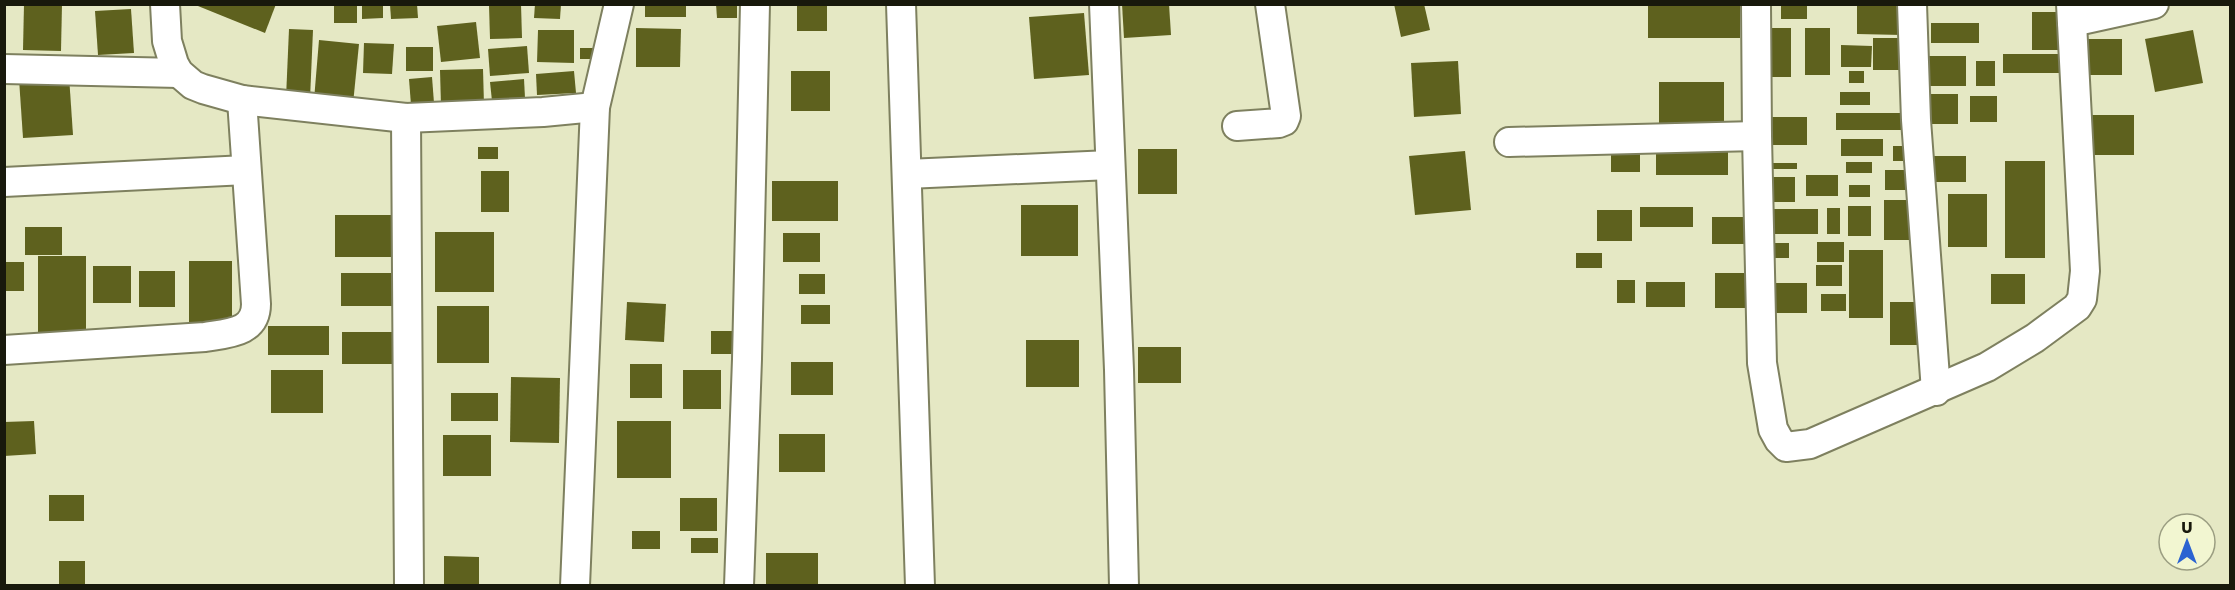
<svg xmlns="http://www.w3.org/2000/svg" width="2235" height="590" viewBox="0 0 2235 590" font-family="Poppins,sans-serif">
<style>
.building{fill:#5e611e}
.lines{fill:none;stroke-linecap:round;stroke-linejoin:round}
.street-casing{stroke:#7e805f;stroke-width:32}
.street{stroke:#fff;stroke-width:28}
</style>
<rect width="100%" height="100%" fill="#e5e8c4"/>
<g class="building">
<polygon points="24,4 62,4 61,51 23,50"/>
<polygon points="193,4 276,4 265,33"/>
<polygon points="362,4 383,4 383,18 362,19"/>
<polygon points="390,4 417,4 418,18 391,19"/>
<polygon points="521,4 522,38 490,39 489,5"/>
<polygon points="535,4 561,4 560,19 534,18"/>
<rect x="645" y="4" width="41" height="13"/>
<polygon points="716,4 737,4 737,18 717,18"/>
<rect x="797" y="4" width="30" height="27"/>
<polygon points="1122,4 1169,4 1171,35 1124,38"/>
<polygon points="1394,4 1424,4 1430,30 1401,37"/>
<rect x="1648" y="4" width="92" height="34"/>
<rect x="1781" y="4" width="26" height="15"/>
<polygon points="1857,4 1903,4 1902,35 1857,34"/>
<rect x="334" y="5" width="23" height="18"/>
<polygon points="131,9 134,53 98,55 95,11"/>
<rect x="2032" y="12" width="33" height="38"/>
<polygon points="1084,13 1089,75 1034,79 1029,17"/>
<polygon points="476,22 480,58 441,62 437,26"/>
<rect x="1931" y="23" width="48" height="20"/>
<polygon points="636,28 681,29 680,67 636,67"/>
<rect x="1770" y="28" width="21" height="49"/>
<rect x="1805" y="28" width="25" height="47"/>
<polygon points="289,29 313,30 310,99 286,98"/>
<polygon points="538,30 574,30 574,63 537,62"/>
<polygon points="2193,30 2203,83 2155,92 2145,39"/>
<rect x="1873" y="38" width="32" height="32"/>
<rect x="2088" y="39" width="34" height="36"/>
<polygon points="319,40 359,44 353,104 314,100"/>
<polygon points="364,43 394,44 392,74 363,73"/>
<polygon points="1841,45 1872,46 1871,67 1841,67"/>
<polygon points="527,46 529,73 490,76 488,49"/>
<rect x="406" y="47" width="27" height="24"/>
<rect x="580" y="48" width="19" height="11"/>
<rect x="2003" y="54" width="60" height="19"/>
<rect x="1921" y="56" width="45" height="30"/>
<polygon points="1458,61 1461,114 1414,117 1411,63"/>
<rect x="1976" y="61" width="19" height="25"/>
<polygon points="483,69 484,105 441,106 440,70"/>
<polygon points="574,71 576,93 537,95 536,74"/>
<rect x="791" y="71" width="39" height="40"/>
<rect x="1849" y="71" width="15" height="12"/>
<polygon points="69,76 73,135 23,138 19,79"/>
<polygon points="432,77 434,103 411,105 409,79"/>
<polygon points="524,79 525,98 492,101 490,82"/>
<rect x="1659" y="82" width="65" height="53"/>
<rect x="1840" y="92" width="30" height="13"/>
<rect x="1918" y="94" width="40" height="30"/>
<rect x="1970" y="96" width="27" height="26"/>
<rect x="1836" y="113" width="74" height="17"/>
<rect x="2089" y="115" width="45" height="40"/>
<rect x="1765" y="117" width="42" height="28"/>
<rect x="1841" y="139" width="42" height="17"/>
<rect x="1611" y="145" width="29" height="27"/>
<rect x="1656" y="145" width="72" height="30"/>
<rect x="1893" y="146" width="20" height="15"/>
<rect x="478" y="147" width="20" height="12"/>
<rect x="1138" y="149" width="39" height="45"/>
<polygon points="1465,151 1471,210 1415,215 1409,156"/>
<rect x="1924" y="156" width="42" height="26"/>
<rect x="2005" y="161" width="40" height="97"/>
<rect x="1846" y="162" width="26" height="11"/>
<rect x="1767" y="163" width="30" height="6"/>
<rect x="1885" y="170" width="29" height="20"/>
<rect x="481" y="171" width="28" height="41"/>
<rect x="1806" y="175" width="32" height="21"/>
<rect x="1767" y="177" width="28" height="25"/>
<rect x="772" y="181" width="66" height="40"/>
<rect x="1849" y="185" width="21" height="12"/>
<rect x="1948" y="194" width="39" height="53"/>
<rect x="1884" y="200" width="27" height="40"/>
<rect x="1021" y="205" width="57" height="51"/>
<rect x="1848" y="206" width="23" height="30"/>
<rect x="1640" y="207" width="53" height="20"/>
<rect x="1827" y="208" width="13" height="26"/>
<rect x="1771" y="209" width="47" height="25"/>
<rect x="1597" y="210" width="35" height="31"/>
<rect x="335" y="215" width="62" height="42"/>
<rect x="1712" y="217" width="32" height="27"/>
<rect x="25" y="227" width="37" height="28"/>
<rect x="435" y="232" width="59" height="60"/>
<rect x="783" y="233" width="37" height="29"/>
<rect x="1817" y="242" width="27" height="20"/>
<rect x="1767" y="243" width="22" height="15"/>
<rect x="1849" y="250" width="34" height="68"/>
<rect x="1576" y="253" width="26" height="15"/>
<rect x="38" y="256" width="48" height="87"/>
<rect x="189" y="261" width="43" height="65"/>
<rect x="4" y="262" width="20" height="29"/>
<rect x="1816" y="265" width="26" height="21"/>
<rect x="93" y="266" width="38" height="37"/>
<rect x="139" y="271" width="36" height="36"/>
<rect x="341" y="273" width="54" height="33"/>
<rect x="1715" y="273" width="40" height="35"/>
<rect x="799" y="274" width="26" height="20"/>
<rect x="1991" y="274" width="34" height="30"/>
<rect x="1617" y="280" width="18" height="23"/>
<rect x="1646" y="282" width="39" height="25"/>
<rect x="1767" y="283" width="40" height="30"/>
<rect x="1821" y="294" width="25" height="17"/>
<polygon points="627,302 666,304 664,342 625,340"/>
<rect x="1890" y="302" width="31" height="43"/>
<rect x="801" y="305" width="29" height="19"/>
<rect x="437" y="306" width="52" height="57"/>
<rect x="268" y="326" width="61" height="29"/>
<rect x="711" y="331" width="31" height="23"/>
<rect x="342" y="332" width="52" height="32"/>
<rect x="1026" y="340" width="53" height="47"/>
<rect x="1138" y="347" width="43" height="36"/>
<rect x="791" y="362" width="42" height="33"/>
<rect x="630" y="364" width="32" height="34"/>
<rect x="271" y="370" width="52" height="43"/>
<rect x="683" y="370" width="38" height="39"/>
<polygon points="511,377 560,378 559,443 510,442"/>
<rect x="451" y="393" width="47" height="28"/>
<polygon points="34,421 36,454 4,456 4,422"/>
<rect x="617" y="421" width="54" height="57"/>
<rect x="779" y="434" width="46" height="38"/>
<rect x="443" y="435" width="48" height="41"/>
<rect x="49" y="495" width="35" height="26"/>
<rect x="680" y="498" width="37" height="33"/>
<rect x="632" y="531" width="28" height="18"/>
<rect x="691" y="538" width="27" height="15"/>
<rect x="766" y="553" width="52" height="33"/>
<polygon points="444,556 479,557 479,586 444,586"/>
<rect x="59" y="561" width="26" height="25"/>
</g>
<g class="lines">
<defs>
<g id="street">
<polyline points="165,4 167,41 174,64 179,73 193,85 203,89 242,100 406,118 543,112 595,107"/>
<polyline points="901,4 920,586"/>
<polyline points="1104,4 1119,370 1124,586"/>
<polyline points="1756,4 1757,136 1762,363 1773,429 1779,440 1786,447 1810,444 1987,367 2035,338 2077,307 2082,299 2085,271 2071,4"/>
<polyline points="1912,4 1916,120 1936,391"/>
<polyline points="2072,22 2154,4"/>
<polyline points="4,69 179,73"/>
<polyline points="406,118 409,586"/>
<polyline points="1237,126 1279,123 1284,121 1286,116 1270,4"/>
<polyline points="1509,142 1757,136"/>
<polyline points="907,174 1110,165"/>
<polyline points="4,182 246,170"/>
<path d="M4,350L205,337C228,333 256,333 256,304L242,100"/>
<polyline points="575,586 595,107 619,4"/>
<polyline points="739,586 747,359 755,4"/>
</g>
</defs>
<use href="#street" class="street-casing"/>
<use href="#street" class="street"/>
</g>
<rect width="2235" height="590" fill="none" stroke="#18190c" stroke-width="12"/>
<g transform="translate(2187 542)"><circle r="28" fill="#f2f6d1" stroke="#9b9e82" stroke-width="1.5"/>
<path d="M0-4.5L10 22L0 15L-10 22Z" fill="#2b63d1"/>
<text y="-9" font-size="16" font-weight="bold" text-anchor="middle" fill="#18190c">U</text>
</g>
</svg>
